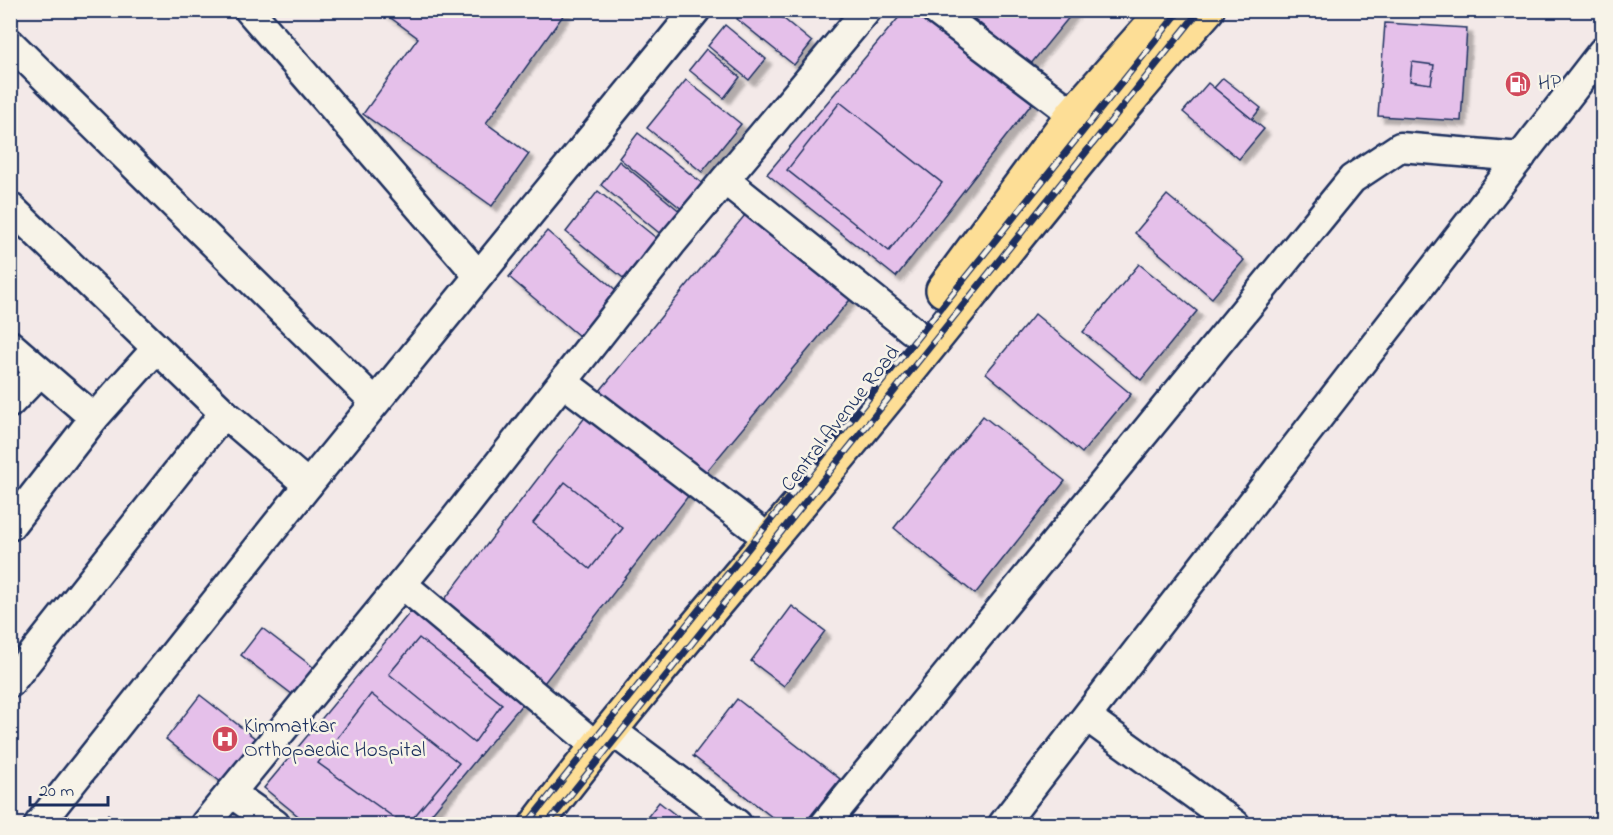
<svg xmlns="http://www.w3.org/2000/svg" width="1613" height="835" viewBox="0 0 1613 835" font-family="'Indie Flower',sans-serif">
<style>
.building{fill:#e5c0ea;stroke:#1b2f5e;stroke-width:1.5;filter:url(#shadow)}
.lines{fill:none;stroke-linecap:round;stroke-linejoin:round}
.minor-casing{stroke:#1b2f5e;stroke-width:33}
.major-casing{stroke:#1b2f5e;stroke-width:38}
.minor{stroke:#f7f3e8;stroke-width:28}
.major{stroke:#fdde96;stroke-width:33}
.rail-casing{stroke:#1b2f5e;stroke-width:7}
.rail{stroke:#f7f3e8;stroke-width:4.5;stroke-dasharray:14;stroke-linecap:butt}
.labels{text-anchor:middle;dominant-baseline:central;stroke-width:5;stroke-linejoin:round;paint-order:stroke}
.poi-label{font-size:21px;fill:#1b2f5e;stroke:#f7f3e8;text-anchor:start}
.street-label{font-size:21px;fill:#1b2f5e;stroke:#f7f3e8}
</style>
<defs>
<filter id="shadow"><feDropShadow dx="5.5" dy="5.5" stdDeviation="1.5" flood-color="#0004"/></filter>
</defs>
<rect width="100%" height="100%" fill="#f3e9e8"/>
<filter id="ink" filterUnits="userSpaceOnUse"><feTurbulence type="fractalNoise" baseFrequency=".0167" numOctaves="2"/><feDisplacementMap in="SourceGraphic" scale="12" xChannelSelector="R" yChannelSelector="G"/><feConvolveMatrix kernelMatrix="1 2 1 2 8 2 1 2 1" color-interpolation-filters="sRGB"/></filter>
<g filter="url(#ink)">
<g class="building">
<polygon points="380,10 567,10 486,123 529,154 492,206 363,114 418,38"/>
<polygon points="744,10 773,10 812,42 794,65 737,19"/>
<polygon points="835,10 849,10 844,18"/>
<polygon points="905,10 917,10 1033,102 896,277 767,174"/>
<polygon points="964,10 1075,10 1030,65"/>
<polygon points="1385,23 1467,28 1461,121 1378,116"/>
<polygon points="725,25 766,59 749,80 708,46"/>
<polygon points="706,49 740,77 724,98 689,70"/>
<polygon points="1412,62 1434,65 1431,84 1410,81"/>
<polygon points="1223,78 1261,108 1252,119 1214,88"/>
<polygon points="686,80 741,124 702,172 647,128"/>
<polygon points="1208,83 1264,129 1239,159 1183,112"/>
<polygon points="840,102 942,183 889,251 787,170"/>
<polygon points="638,133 703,184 683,210 619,158"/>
<polygon points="619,161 682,213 663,236 601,185"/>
<polygon points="598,191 660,241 627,281 566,232"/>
<polygon points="1167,195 1244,260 1212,298 1135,233"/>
<polygon points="750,209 854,295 702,477 599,392"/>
<polygon points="547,231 617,291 579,336 509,277"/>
<polygon points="1139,264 1197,311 1141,380 1083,332"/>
<polygon points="1035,314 1131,394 1082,453 986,373"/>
<polygon points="586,416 689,495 541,687 438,608"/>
<polygon points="983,416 1065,481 975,594 894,528"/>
<polygon points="565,482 623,528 590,569 533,523"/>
<polygon points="792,606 825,631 784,686 751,661"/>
<polygon points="411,611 523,703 423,824 308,824 264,788"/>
<polygon points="262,628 322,674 301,701 241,655"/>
<polygon points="419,638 502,704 474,743 389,674"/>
<polygon points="371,694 459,763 408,824 403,824 318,763"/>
<polygon points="200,695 256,739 222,783 166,739"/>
<polygon points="737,699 840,779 804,824 781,824 693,756"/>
<polygon points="659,802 687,824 642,824"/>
<polygon points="108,814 121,824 100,824"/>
</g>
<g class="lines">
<defs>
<g id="minor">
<polyline points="249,10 478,275"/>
<polyline points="935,10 1073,114"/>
<polyline points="10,43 375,402"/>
<polyline points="725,180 912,330"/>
<polyline points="10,207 224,413 10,683"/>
<polyline points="10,345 94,418"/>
<polyline points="563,382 755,528"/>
<polyline points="10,403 40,372"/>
<polyline points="224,413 308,485"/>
<polyline points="10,526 94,418 156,349"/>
<polyline points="402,584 584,736"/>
<polyline points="1087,717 1235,824"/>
<polyline points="611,730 737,824"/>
<polyline points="231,793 275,824"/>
<polyline points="39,824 308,485 696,10"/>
<polyline points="205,824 452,523 671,244 867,10"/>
<polyline points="825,824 1352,179 1400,147 1521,157"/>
<polyline points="1003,824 1602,52"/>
</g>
<g id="major">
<polyline points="943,290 1073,114 1165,10"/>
<path d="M537,824C635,694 743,573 846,448C967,302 1081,152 1207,10"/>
</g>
</defs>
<use href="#minor" class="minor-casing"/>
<use href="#major" class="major-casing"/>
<use href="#minor" class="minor"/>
<use href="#major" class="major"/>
<defs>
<g id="rail">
<polyline points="527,824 1180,10"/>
<polyline points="547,824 1200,10"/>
</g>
</defs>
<use href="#rail" class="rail-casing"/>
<use href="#rail" class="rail"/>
</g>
</g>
<defs>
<symbol id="fuel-disc" viewBox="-11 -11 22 22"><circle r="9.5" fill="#d1495b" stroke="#f7f3e8"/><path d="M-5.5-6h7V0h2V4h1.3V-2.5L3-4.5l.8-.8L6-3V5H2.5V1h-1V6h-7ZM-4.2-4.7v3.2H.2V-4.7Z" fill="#fff"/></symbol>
<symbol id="hospital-disc" viewBox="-11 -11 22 22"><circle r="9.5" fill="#d1495b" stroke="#f7f3e8"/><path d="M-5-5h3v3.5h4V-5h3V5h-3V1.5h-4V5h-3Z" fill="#fff"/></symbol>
</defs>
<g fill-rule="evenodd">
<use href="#fuel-disc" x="1503" y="69" width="30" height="30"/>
<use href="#hospital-disc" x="210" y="724" width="30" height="30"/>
</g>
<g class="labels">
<g class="poi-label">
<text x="1538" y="84">HP</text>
<text x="244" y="727">Kimmatkar<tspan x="244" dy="24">Orthopaedic Hospital</tspan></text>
</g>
<g class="street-label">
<text transform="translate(841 419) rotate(-52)">Central Avenue Road</text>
</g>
</g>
<rect width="1613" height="835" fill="none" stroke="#f7f3e8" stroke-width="36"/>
<rect x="18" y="18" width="1577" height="799" fill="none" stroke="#1b2f5e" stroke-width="2" filter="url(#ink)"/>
<path d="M30 796v9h78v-9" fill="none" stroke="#1b2f5e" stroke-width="3"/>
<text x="39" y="796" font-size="18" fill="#1b2f5e" stroke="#f7f3e8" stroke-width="4.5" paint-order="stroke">20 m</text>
</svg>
